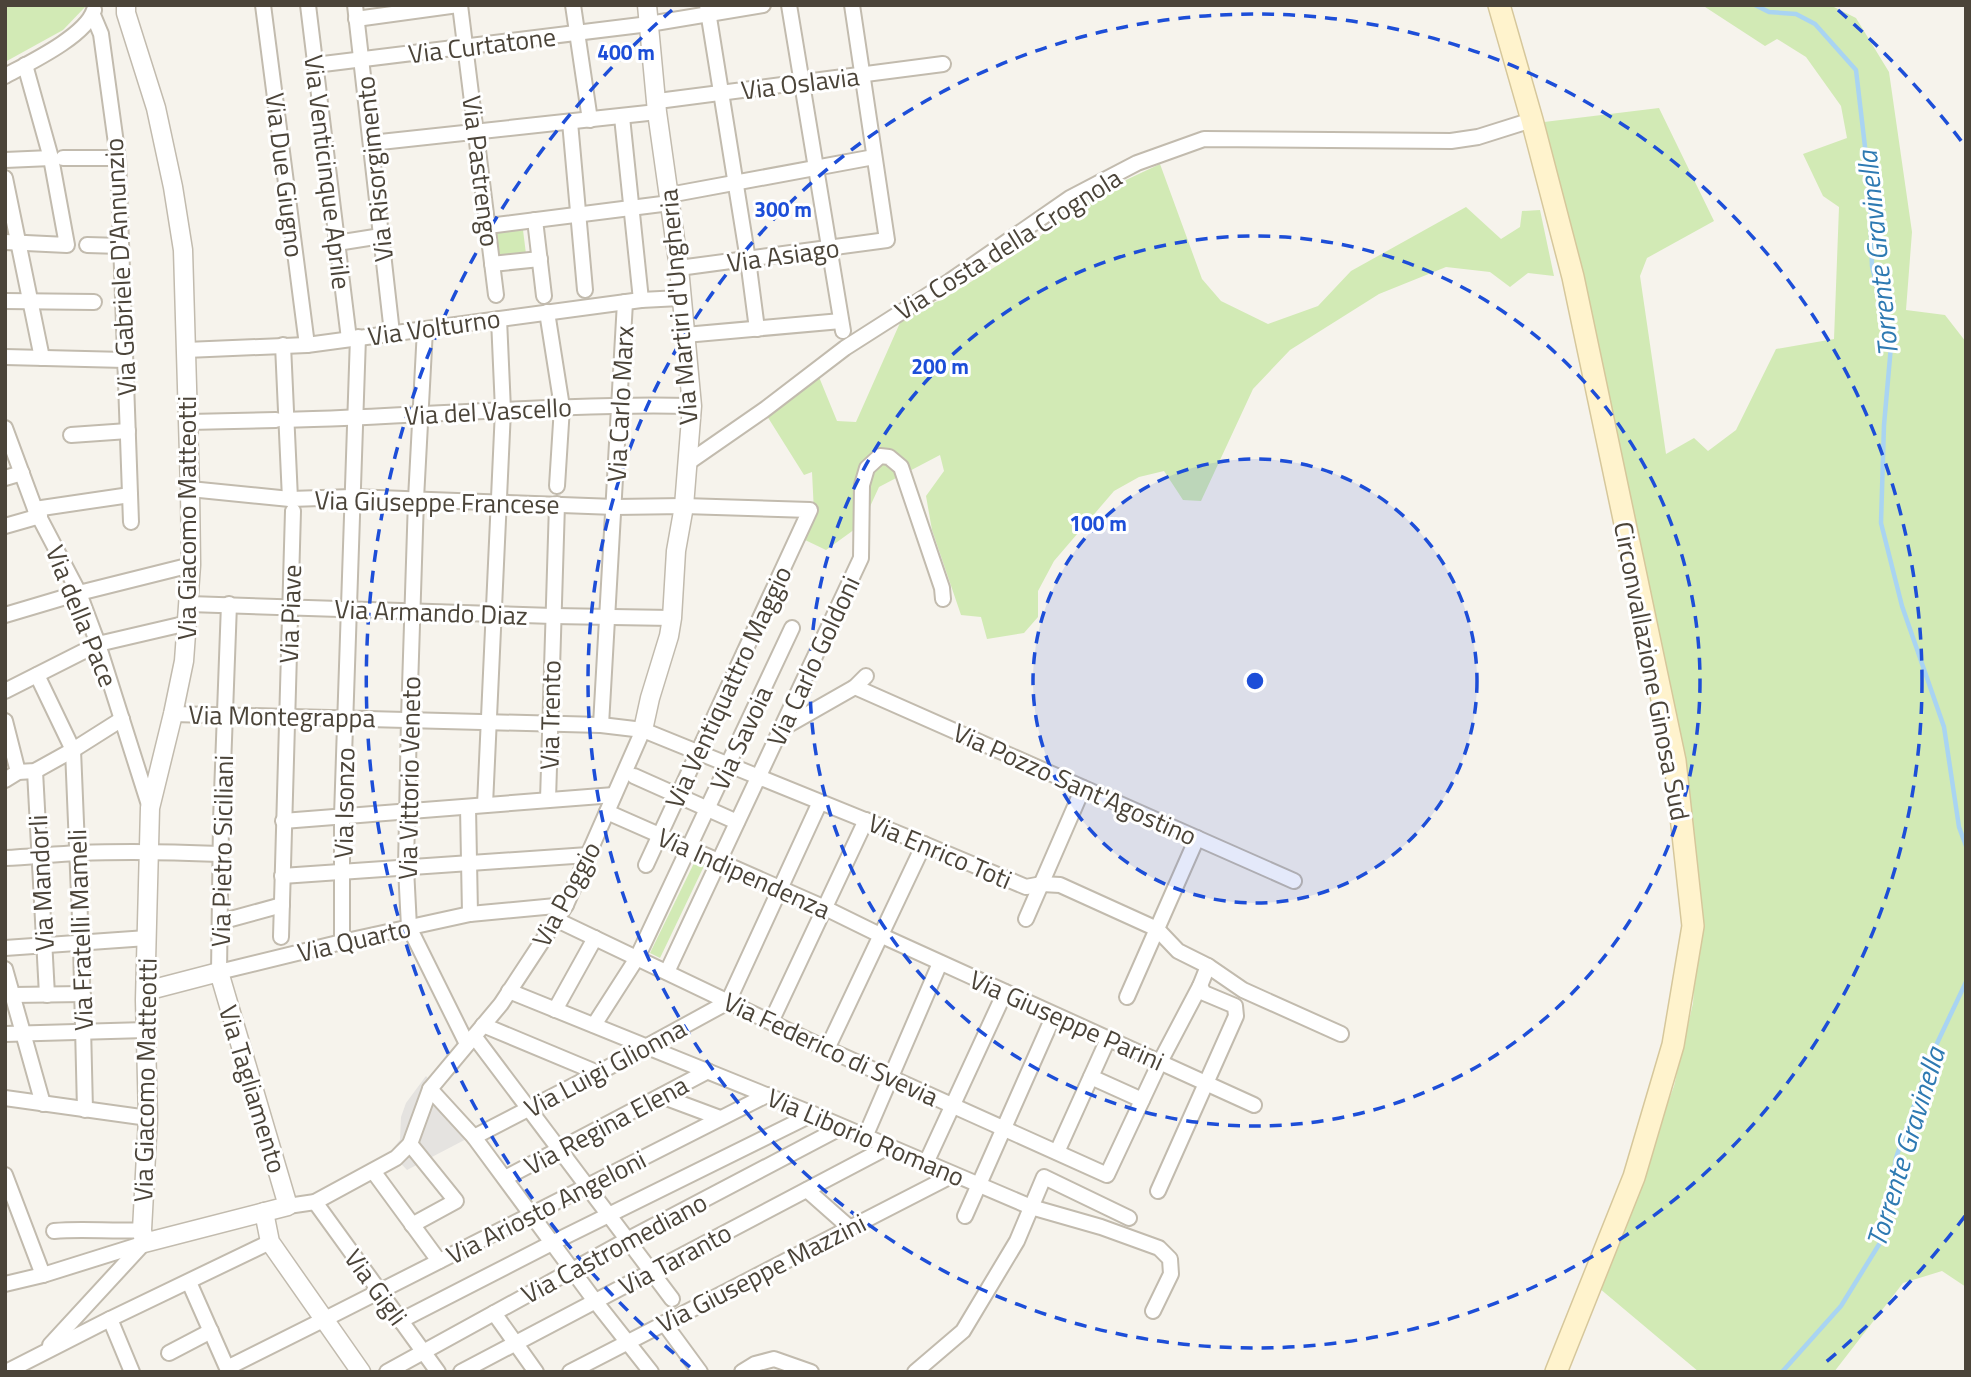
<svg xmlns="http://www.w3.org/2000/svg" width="1971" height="1377" viewBox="0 0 1971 1377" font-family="'Titillium Web',sans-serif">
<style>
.green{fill:#d2eab5}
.parking{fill:#e5e3e0}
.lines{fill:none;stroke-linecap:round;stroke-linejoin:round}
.stream{stroke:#a9d4f2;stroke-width:4.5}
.minor-casing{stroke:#c2bbae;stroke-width:18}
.tertiary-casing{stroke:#c2bbae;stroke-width:21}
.secondary-casing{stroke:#d6c79b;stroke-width:24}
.minor{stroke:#fff;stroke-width:14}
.tertiary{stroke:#fff;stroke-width:18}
.secondary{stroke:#fff3cd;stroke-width:21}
.ring{fill:none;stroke:#1d4ed8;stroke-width:3.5;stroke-dasharray:12 9}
.labels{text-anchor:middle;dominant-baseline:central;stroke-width:6;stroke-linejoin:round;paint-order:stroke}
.street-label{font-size:26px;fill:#4b4439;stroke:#fff}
.water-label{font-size:28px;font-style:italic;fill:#2e7ab2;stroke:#fff}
.centre{fill:#1d4ed8;stroke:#fff;stroke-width:3.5}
.ring-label{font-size:21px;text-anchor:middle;font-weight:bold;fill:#1d4ed8;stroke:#fff;stroke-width:6;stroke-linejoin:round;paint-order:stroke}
</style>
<rect width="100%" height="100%" fill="#f6f3ec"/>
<g class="green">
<polygon points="5,5 87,5 63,30 5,62"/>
<polygon points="1702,5 1830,5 1856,18 1889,72 1912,232 1906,310 1945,315 1966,342 1966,1287 1942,1271 1903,1283 1834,1372 1699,1372 1599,1288 1674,1086 1693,1003 1699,908 1680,757 1544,122 1659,108 1714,221 1647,258 1640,276 1666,454 1694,438 1708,451 1736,430 1776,349 1834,339 1839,207 1823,196 1803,154 1847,138 1841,106 1806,57 1777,39 1765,46"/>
<polygon points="1160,164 1202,279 1221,301 1268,324 1318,306 1351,271 1466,207 1501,239 1520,227 1522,211 1540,210 1554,276 1528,273 1510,287 1490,272 1446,267 1379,294 1290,350 1253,389 1201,501 1183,500 1164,471 1139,477 1114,491 1054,561 1038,591 1038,617 1024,633 987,639 981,617 961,615 932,530 926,496 944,471 940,455 879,487 862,524 826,550 803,539 814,512 812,472 804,475 767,416 819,377 837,421 856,422 903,316 943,299 1029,246 1079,202"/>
<polygon points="523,230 526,254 499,258 496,233"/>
<polygon points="696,859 705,864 660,958 650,953"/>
</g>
<polygon class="parking" points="426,1076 474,1135 407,1170 390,1152 400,1140 401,1117 406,1103"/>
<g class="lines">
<g class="stream">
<polyline points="1755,5 1769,12 1796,14 1815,24 1856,70 1869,181 1872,266 1891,346 1884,425 1881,523 1902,606 1944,727 1959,827 1966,846"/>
<polyline points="1782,1372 1841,1306 1883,1238 1896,1158 1931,1056 1966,982"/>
</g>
<defs>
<g id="minor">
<polyline points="263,5 307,345"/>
<polyline points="308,5 349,339"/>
<polyline points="355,5 392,333"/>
<polyline points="460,5 496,295"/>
<polyline points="573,5 590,120"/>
<polyline points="707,5 748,260 757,329"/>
<polyline points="789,5 843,331"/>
<polyline points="93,15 101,34 118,158 131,522"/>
<polyline points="356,19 458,5"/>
<polyline points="315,65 649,24 763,5"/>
<path d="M5,76C29,63 86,36 94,10"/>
<polyline points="658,101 943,64"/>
<polyline points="622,117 641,300"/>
<polyline points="570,122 585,290"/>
<polyline points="371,143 657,112"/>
<polyline points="63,158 118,158"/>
<polyline points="5,160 51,158"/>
<polyline points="5,178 42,358"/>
<polyline points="669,195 874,157"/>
<polyline points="535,220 544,296"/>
<polyline points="488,226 670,203"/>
<polyline points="5,242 67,245 51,158 25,65"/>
<polyline points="337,243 381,236"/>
<polyline points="87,245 121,246"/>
<polyline points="492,264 540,259"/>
<polyline points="679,268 887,240 852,5"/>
<polyline points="5,301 94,302"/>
<polyline points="547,312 562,407 557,486"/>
<polyline points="425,329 416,499 409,719 406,868 409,927 467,1044"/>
<polyline points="685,335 841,321"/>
<polyline points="283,345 290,499"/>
<polyline points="186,350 307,345 641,300 680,298"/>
<polyline points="5,357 125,360"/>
<path d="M283,420C420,417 556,403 692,406"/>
<polyline points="189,422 276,420"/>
<polyline points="5,428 35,509 79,593 98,644 150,808"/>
<polyline points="71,435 128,431"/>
<polyline points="689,462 764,410 845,348 950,281 1070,198 1137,163 1204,139 1451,141 1478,137 1532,120"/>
<polyline points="5,478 22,473"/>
<polyline points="190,489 290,499 352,497 615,507 684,506 810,510 646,865"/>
<polyline points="35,509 130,495"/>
<polyline points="5,526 40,516"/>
<polyline points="189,604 553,616 672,618"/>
<polyline points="229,604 221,821 219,972 342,942 470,914 566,905"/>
<polyline points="5,615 79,593 191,565"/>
<polyline points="37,675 73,750 81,943 85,1110"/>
<polyline points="855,687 1294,881"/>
<polyline points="5,691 98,644 188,623"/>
<polyline points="173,714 601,725 643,730 924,844 1026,887 1042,884 1060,885 1157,929 1178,951 1208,966 1243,990 1341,1034"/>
<polyline points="5,721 18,772"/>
<polyline points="601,725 625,302"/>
<polyline points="783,728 855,687 866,676"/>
<polyline points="35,771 47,995"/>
<polyline points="634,776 737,822"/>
<polyline points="5,780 18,772 35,771 73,750 122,719"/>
<polyline points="548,800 557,504"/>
<polyline points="485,805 503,410 499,319"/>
<polyline points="468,807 470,914"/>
<polyline points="607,812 825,908 880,935 1254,1105"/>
<polyline points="283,821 614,795"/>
<path d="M5,858C30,857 55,854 80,853C127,851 173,852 220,854"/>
<polyline points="282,876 588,855"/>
<polyline points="1026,919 1083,788"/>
<polyline points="557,920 827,1049 1107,1175 1160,1062 1200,986 1208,966"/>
<polyline points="220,922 282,905"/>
<polyline points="281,937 293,511"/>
<polyline points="342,942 342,816 358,337"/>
<polyline points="5,948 147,938"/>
<polyline points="5,969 43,1104"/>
<polyline points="667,972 861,558 862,485 867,468 880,456 889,457 901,467 942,588 943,599"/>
<polyline points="509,991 813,1114 1031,1207 1101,1227 1159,1248 1170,1259 1171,1274 1153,1311"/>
<polyline points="13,995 83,994"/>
<polyline points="1127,997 1197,838"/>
<polyline points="555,1010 595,938"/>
<polyline points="771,1022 866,820"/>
<polyline points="483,1025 598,1073"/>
<polyline points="594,1025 637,958 792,628"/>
<polyline points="5,1034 146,1030"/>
<polyline points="474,1036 672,1299"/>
<polyline points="827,1049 924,844"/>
<polyline points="1091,1077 1142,1100"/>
<polyline points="430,1089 474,1137 595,1301 651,1372"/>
<polyline points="661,1096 720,1118"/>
<polyline points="5,1098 148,1118"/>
<polyline points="474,1137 598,1073 728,1002 820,802"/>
<polyline points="865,1137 940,963"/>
<polyline points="410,1144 456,1201 412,1225"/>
<polyline points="1057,1152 1108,1039"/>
<polyline points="926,1163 1005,992"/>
<polyline points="373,1171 439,1261"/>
<polyline points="5,1175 43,1275"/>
<polyline points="505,1178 708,1071"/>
<polyline points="807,1190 850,1228"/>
<polyline points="1158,1191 1236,1016 1235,1006 1204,993 1200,986"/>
<polyline points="315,1202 438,1372"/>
<polyline points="288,1206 315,1202 396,1158 410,1144 430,1089 501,1004 566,905 643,730"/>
<polyline points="965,1216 1054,1015"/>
<path d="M54,1231C84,1228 113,1232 142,1230"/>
<polyline points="189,1282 227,1368 325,1319 767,1095"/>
<polyline points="5,1284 43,1275 142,1244"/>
<polyline points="494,1313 536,1372"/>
<polyline points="110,1319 132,1372"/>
<polyline points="400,1321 552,1243 813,1114"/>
<polyline points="664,1323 700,1372"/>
<polyline points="50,1345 144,1243"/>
<polyline points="169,1353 211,1331"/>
<polyline points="6,1372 110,1319 270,1242"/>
<polyline points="387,1372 627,1240 842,1127"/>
<polyline points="461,1372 888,1147"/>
<polyline points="570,1372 953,1175"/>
<polyline points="742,1372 755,1364 774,1359 811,1372"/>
<polyline points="915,1372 963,1331 1017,1241 1044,1177 1129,1218"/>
</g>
<g id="tertiary">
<polyline points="126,5 126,13 156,108 173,187 183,250 190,489 191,565 184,661 173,714 150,808 145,1000 148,1118 142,1230 144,1243 288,1206 219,972 146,991"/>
<polyline points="643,730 650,698 669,636 672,618 676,551 684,506 692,406 679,268 657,112 647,5"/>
<polyline points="264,1212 270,1242 361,1372"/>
</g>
<polyline id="secondary" points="1499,5 1532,120 1573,277 1675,761 1693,926 1673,1045 1634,1177 1556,1372"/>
</defs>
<use href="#minor" class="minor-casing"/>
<use href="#tertiary" class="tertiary-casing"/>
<use href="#secondary" class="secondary-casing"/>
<use href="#minor" class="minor"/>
<use href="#tertiary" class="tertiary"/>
<use href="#secondary" class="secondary"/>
</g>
<circle cx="1255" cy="681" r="222" fill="#1d4ed8" fill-opacity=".12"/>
<g class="ring">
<circle cx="1255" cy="681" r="222"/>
<circle cx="1255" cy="681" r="445"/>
<circle cx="1255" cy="681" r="667"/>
<path d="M1965 1216A889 889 0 0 1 1820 1367M690 1367A889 889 0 0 1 672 10M1838 10A889 889 0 0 1 1965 146"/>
</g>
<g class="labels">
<g class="street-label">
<text transform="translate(482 45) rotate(-7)">Via Curtatone</text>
<text transform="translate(800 83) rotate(-7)">Via Oslavia</text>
<text transform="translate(374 169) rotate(-96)">Via Risorgimento</text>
<text transform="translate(481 171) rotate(83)">Via Pastrengo</text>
<text transform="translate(328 172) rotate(83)">Via Venticinque Aprile</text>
<text transform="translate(285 175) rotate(83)">Via Due Giugno</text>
<text transform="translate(1008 244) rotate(-32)">Via Costa della Crognola</text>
<text transform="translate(783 255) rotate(-8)">Via Asiago</text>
<text transform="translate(120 267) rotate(-93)">Via Gabriele D'Annunzio</text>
<text transform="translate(678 307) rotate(-95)">Via Martiri d'Ungheria</text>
<text transform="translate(434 327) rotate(-8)">Via Volturno</text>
<text transform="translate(620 404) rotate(-87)">Via Carlo Marx</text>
<text transform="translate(488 411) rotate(-3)">Via del Vascello</text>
<text transform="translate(437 502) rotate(1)">Via Giuseppe Francese</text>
<text transform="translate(186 518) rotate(-90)">Via Giacomo Matteotti</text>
<text transform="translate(431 612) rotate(2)">Via Armando Diaz</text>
<text transform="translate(290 614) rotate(-88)">Via Piave</text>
<text transform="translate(82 616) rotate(68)">Via della Pace</text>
<text transform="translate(813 661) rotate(-65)">Via Carlo Goldoni</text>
<text transform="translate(1652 671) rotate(79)">Circonvallazione Ginosa Sud</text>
<text transform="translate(728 687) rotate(-65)">Via Ventiquattro Maggio</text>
<text transform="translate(550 715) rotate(-89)">Via Trento</text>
<text transform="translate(282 716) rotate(1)">Via Montegrappa</text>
<text transform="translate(741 738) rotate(-65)">Via Savoia</text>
<text transform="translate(409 778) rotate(-89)">Via Vittorio Veneto</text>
<text transform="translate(1075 784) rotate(24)">Via Pozzo Sant'Agostino</text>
<text transform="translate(344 803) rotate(-89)">Via Isonzo</text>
<text transform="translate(222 851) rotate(-89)">Via Pietro Siciliani</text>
<text transform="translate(940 851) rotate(23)">Via Enrico Toti</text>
<text transform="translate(744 873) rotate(24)">Via Indipendenza</text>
<text transform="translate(41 883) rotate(-93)">Via Mandorli</text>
<text transform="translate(566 894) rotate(-62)">Via Poggio</text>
<text transform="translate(80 930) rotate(-92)">Via Fratelli Mameli</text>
<text transform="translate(354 940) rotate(-13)">Via Quarto</text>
<text transform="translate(1067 1020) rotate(24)">Via Giuseppe Parini</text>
<text transform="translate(831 1049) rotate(25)">Via Federico di Svevia</text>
<text transform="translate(605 1068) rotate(-28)">Via Luigi Glionna</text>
<text transform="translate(145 1080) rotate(-89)">Via Giacomo Matteotti</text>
<text transform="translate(253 1089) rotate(73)">Via Tagliamento</text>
<text transform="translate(606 1125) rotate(-28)">Via Regina Elena</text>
<text transform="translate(866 1137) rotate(23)">Via Liborio Romano</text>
<text transform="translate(546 1207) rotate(-27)">Via Ariosto Angeloni</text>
<text transform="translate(614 1248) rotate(-28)">Via Castromediano</text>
<text transform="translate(675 1259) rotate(-28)">Via Taranto</text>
<text transform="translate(761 1273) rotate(-27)">Via Giuseppe Mazzini</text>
<text transform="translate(376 1287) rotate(54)">Via Gigli</text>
</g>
<g class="water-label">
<text transform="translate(1877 254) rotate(-96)">Torrente Gravinella</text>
<text transform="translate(1905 1147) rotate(-73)">Torrente Gravinella</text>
</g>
</g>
<circle cx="1255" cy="681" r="10" class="centre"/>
<g class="ring-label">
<text x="626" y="60">400 m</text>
<text x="783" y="217">300 m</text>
<text x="940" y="374">200 m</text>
<text x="1098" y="531">100 m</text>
</g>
<rect width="1971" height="1377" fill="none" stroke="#4b4439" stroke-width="14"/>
</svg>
